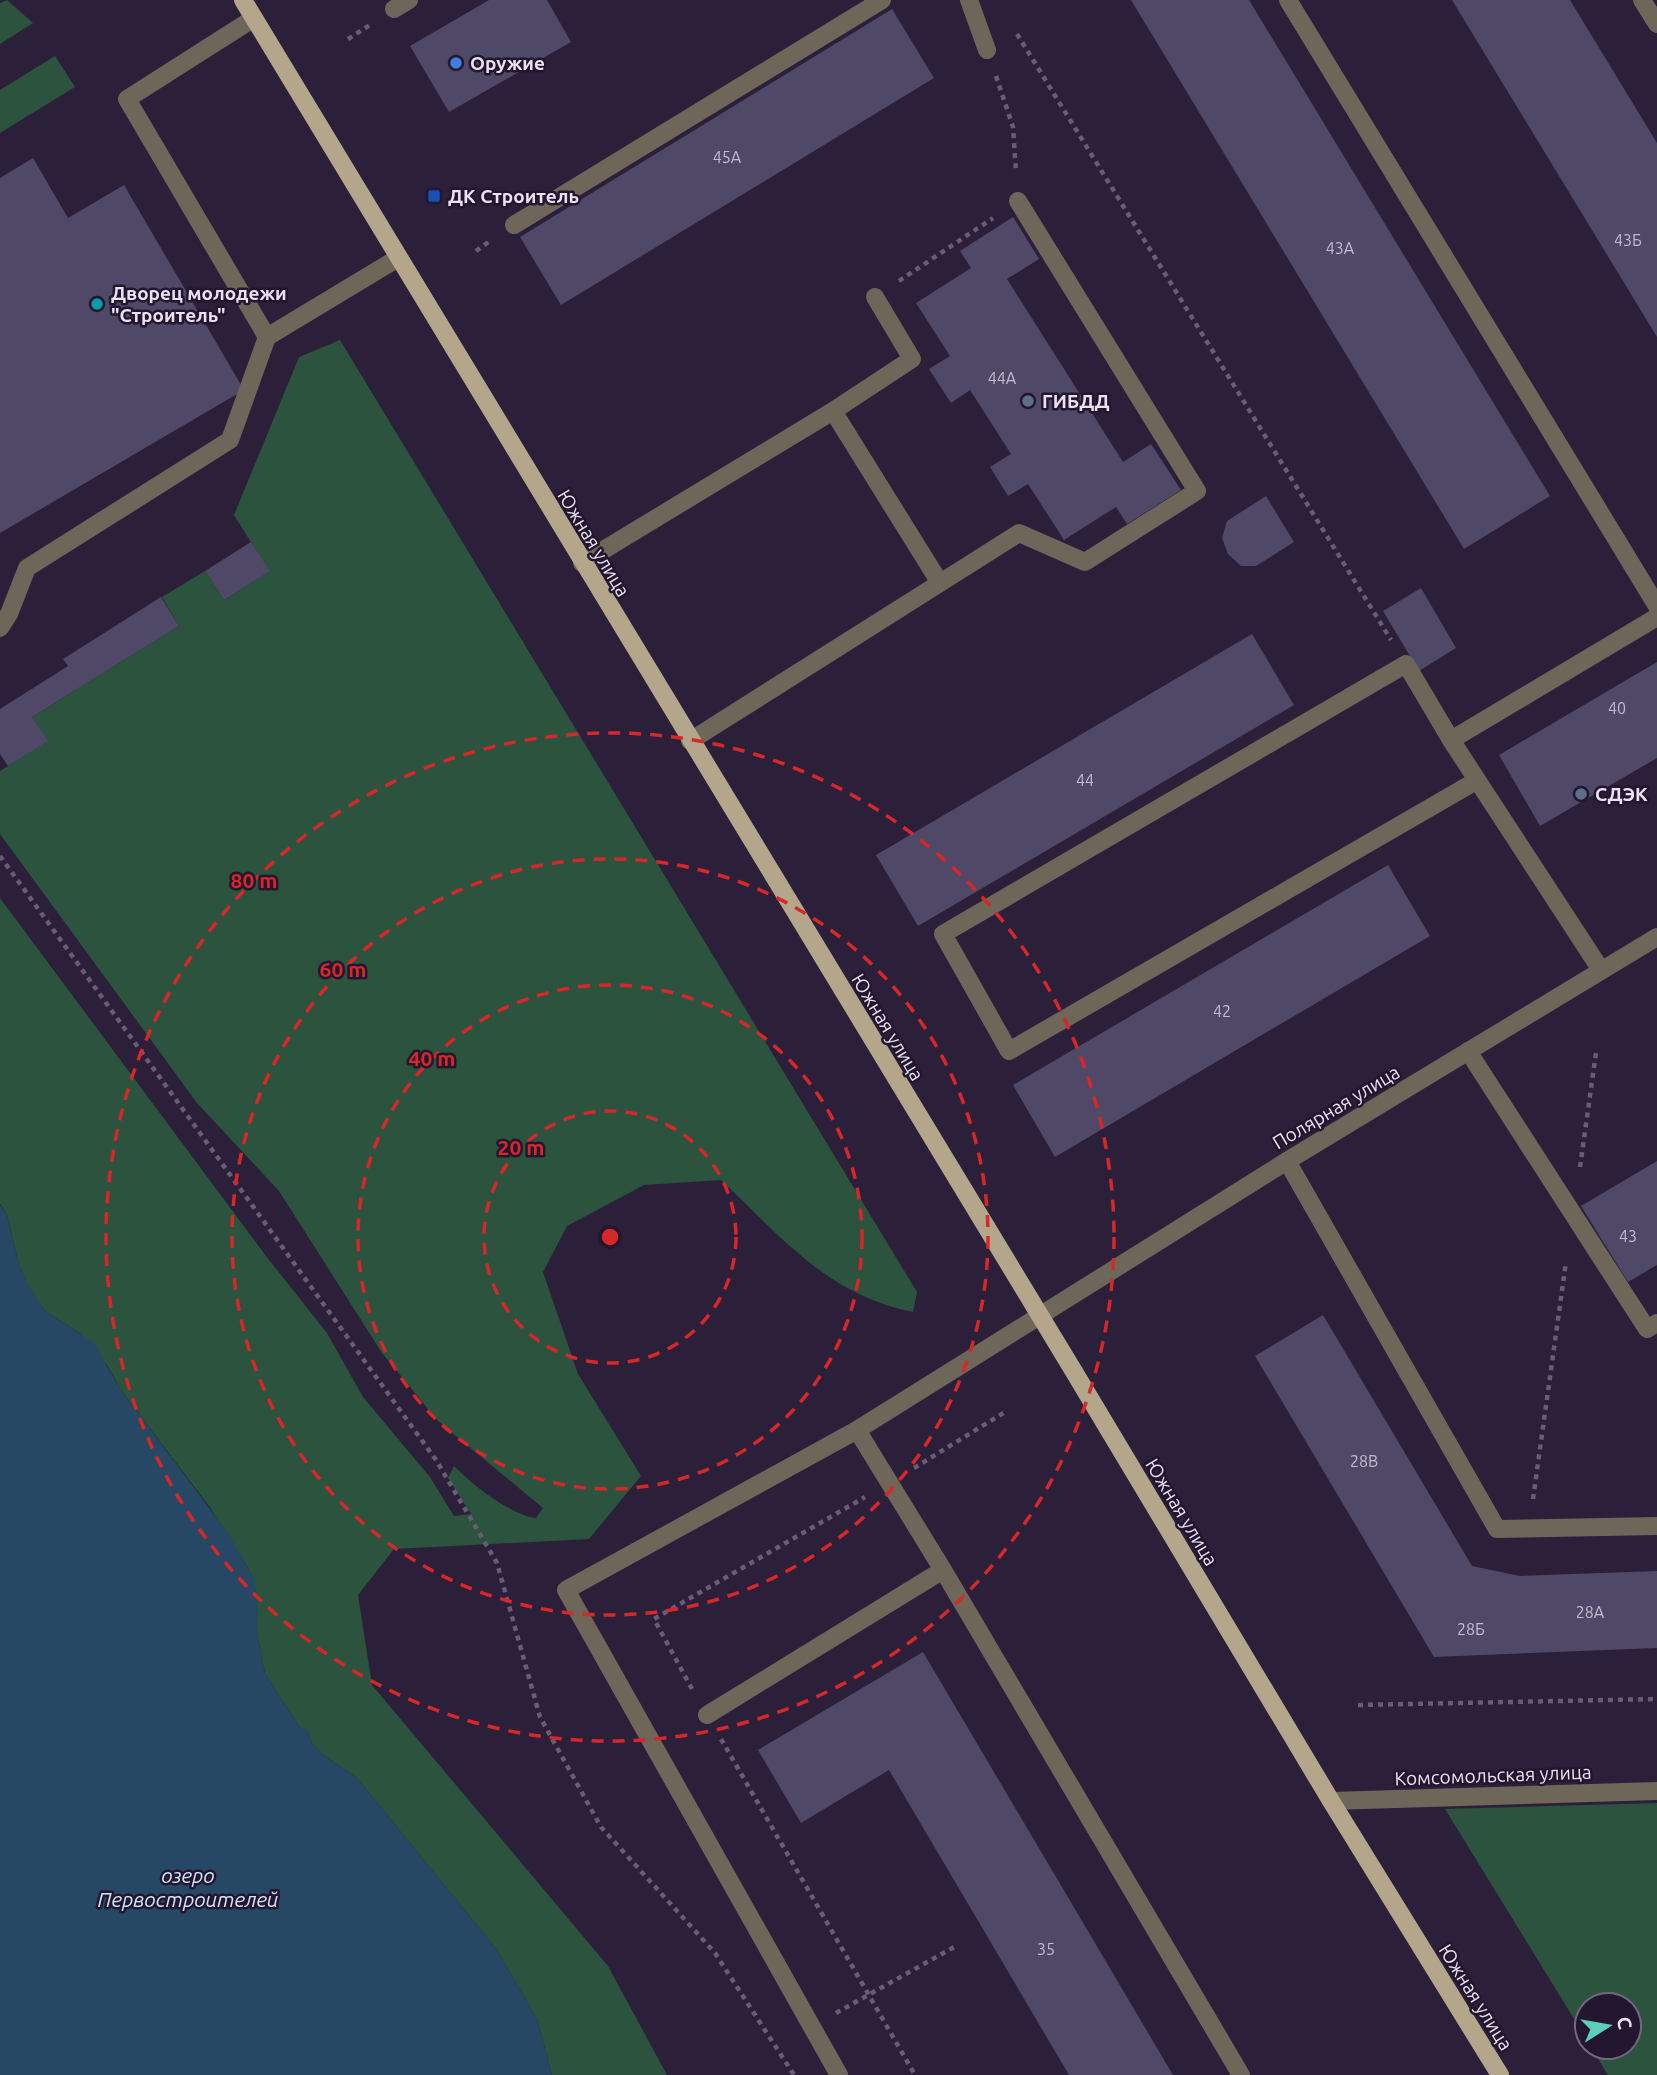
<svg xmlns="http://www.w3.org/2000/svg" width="1657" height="2075" viewBox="0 0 1657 2075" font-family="Ubuntu,sans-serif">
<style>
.green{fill:#2b533e}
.water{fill:#274865}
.building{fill:#4f4866}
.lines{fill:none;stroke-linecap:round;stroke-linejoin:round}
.path{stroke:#685d74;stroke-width:4.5;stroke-dasharray:5 5;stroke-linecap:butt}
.minor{stroke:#6d6659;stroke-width:18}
.major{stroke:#b4a68a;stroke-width:18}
.ring{fill:none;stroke:#d62828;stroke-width:3.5;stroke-dasharray:12 9}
.shop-dot{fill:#3f7fe0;stroke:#23162f;stroke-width:2.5}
.transit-dot{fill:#1a4fb4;stroke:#23162f;stroke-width:2.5}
.culture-dot{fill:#0f9aa8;stroke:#23162f;stroke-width:2.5}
.service-dot{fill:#5c6f8a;stroke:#23162f;stroke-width:2.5}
.labels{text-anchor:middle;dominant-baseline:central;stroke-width:5;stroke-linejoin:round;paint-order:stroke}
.number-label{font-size:16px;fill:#c3bcd0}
.poi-label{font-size:19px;font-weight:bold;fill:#eae2f3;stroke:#23162f;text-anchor:start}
.street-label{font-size:19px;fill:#eae2f3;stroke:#23162f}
.water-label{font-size:21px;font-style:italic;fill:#cee4fa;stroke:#23162f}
.centre{fill:#d62828;stroke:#23162f;stroke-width:3.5}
.ring-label{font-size:21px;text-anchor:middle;font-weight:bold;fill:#d62828;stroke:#23162f;stroke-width:5;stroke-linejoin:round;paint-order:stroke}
</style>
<rect width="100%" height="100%" fill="#2c1f39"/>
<g class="green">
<polygon points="7,0 33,23 0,44 0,3"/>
<polygon points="55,56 75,87 0,133 0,90"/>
<path d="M340,340L917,1292L913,1312C829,1296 780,1236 721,1180L644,1185L567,1226L543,1272L578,1374L641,1476L589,1539L394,1549L358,1595L372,1685L608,1966L667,2075H552L537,2019L497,1950L357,1778L322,1754L312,1743L307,1730L301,1729L265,1674L257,1633L256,1592L248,1568L211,1509L121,1390L107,1365L81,1334L45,1311L29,1288L19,1265L7,1215L0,1204V898L266,1256L327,1333L363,1397L430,1477L454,1516L471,1514L448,1478L454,1466C473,1485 510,1515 536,1518L543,1508L438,1421L382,1353L279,1191L197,1103L0,834V771L47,741L32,717L179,626L162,597L205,571L224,600L269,571L234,515L299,357Z"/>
<polygon points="1657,1803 1657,2075 1608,2075 1591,2047 1629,2047 1629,2005 1587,2005 1587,2040 1445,1809"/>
</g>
<polygon class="water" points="0,1205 7,1215 19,1265 30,1288 45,1311 93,1342 121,1390 228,1533 254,1579 258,1606 257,1633 265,1674 301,1729 307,1730 312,1743 322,1754 357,1778 497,1950 537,2019 552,2075 0,2075"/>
<g class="building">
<polygon points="489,0 547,0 571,42 449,112 410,46"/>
<polygon points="1131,0 1249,0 1550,496 1464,549"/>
<polygon points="1452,0 1570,0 1657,143 1657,337"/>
<polygon points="892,9 934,78 561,305 520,237"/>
<polygon points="33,158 68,218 124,185 244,390 0,533 0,178"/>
<polygon points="1013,217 1039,259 1007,279 1123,462 1151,444 1181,490 1127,524 1116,507 1064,540 1028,484 1008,496 990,467 1011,454 970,390 951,403 929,369 950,356 916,303 971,268 960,251"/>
<polygon points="1266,496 1294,542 1256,566 1241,566 1228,554 1222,538 1227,521"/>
<polygon points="251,542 270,571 224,600 205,571"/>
<polygon points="1421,588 1456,648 1419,671 1383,611"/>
<polygon points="161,597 179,626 32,717 48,741 8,766 0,754 0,709 68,666 63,659"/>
<polygon points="1252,634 1294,705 918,926 876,855"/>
<polygon points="1657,662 1657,758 1540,826 1499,755"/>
<polygon points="1388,865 1430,936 1055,1157 1013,1085"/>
<polygon points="1657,1161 1657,1265 1628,1282 1581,1206"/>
<polygon points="1323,1315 1472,1566 1520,1576 1657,1571 1657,1648 1434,1657 1255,1356"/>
<polygon points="923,1652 1173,2075 1069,2075 889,1770 801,1823 758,1750"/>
</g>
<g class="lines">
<g class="path">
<polyline points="1017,34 1391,640"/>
<polyline points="348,39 370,25"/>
<polyline points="996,76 1013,127 1016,173"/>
<polyline points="476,251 490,241"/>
<polyline points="899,281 993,218"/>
<polyline points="0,856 436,1460 497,1563 540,1717 601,1827 715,1953 794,2075"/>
<polyline points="1580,1167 1596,1053"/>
<polyline points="914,1468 1005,1412"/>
<polyline points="1533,1499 1566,1262"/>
<polyline points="692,1689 654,1619 865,1497"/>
<polyline points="1358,1705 1657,1699"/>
<polyline points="721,1739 915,2075"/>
<polyline points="836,2013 956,1946"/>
</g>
<g class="minor">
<polyline points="969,0 987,50"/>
<polyline points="1288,0 1657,606"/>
<polyline points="1642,0 1657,24"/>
<polyline points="394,9 409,0"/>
<polyline points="514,225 882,0"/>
<polyline points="267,337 398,258"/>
<polyline points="833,411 912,359 875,297"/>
<polyline points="582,563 833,411 940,583 690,741"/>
<polyline points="940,583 1019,533 1085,562 1197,491 1018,201"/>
<polyline points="0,628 9,614 27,568 230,440 267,337 127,99 254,18"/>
<polyline points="1451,740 1406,664 943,934 1009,1051 1476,781"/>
<polyline points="1601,970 1451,740 1657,617"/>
<polyline points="1468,1051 1647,1329 1657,1323"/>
<polyline points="1287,1161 1497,1529 1657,1526"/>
<polyline points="857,1430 943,1570 1241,2075"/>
<polyline points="707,1715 943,1570"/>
<polyline points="1331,1801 1657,1791"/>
<polyline points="839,2075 566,1590 857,1430 1287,1161 1657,937"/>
</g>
<polyline class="major" points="243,0 1073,1370 1331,1801 1500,2075"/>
</g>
<g class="ring">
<circle cx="610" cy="1237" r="126"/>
<circle cx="610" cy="1237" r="252"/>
<circle cx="610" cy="1237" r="378"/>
<circle cx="610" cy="1237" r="504"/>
</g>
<circle class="shop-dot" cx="456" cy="63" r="7"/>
<rect class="transit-dot" x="427" y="189" width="14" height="14" rx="3.5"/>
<circle class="culture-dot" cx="97" cy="304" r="7"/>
<g class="service-dot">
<circle cx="1028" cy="401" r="7"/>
<circle cx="1581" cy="794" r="7"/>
</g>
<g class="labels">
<g class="number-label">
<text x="727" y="157">45А</text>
<text x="1628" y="240">43Б</text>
<text x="1340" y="248">43А</text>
<text x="1002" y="378">44А</text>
<text x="1617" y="708">40</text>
<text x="1085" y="780">44</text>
<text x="1222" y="1011">42</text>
<text x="1628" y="1236">43</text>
<text x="1364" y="1461">28В</text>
<text x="1590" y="1612">28А</text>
<text x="1471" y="1629">28Б</text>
<text x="1046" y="1949">35</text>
</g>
<g class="poi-label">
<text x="470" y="63">Оружие</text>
<text x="448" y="196">ДК Строитель</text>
<text x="111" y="293">Дворец молодежи<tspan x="111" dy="22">"Строитель"</tspan></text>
<text x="1042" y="401">ГИБДД</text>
<text x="1595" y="794">СДЭК</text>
</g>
<g class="street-label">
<text transform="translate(594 543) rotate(59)">Южная улица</text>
<text transform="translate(888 1027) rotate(59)">Южная улица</text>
<text transform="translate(1336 1107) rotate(-31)">Полярная улица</text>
<text transform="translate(1182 1512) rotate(59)">Южная улица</text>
<text transform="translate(1493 1775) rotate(-2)">Комсомольская улица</text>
<text transform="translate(1476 1997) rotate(58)">Южная улица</text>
</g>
<g class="water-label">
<text x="188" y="1875">озеро<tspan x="188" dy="24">Первостроителей</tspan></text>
</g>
</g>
<circle cx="610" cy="1237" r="10" class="centre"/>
<g class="ring-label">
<text x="254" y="888">80 m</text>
<text x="343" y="977">60 m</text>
<text x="432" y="1066">40 m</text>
<text x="521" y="1155">20 m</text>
</g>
<g transform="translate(1608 2026) rotate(79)"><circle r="33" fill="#23162f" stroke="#73687d" stroke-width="2"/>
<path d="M0-5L12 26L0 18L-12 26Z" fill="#5dceb9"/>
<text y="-10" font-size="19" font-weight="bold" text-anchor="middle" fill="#eae2f3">С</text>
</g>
</svg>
